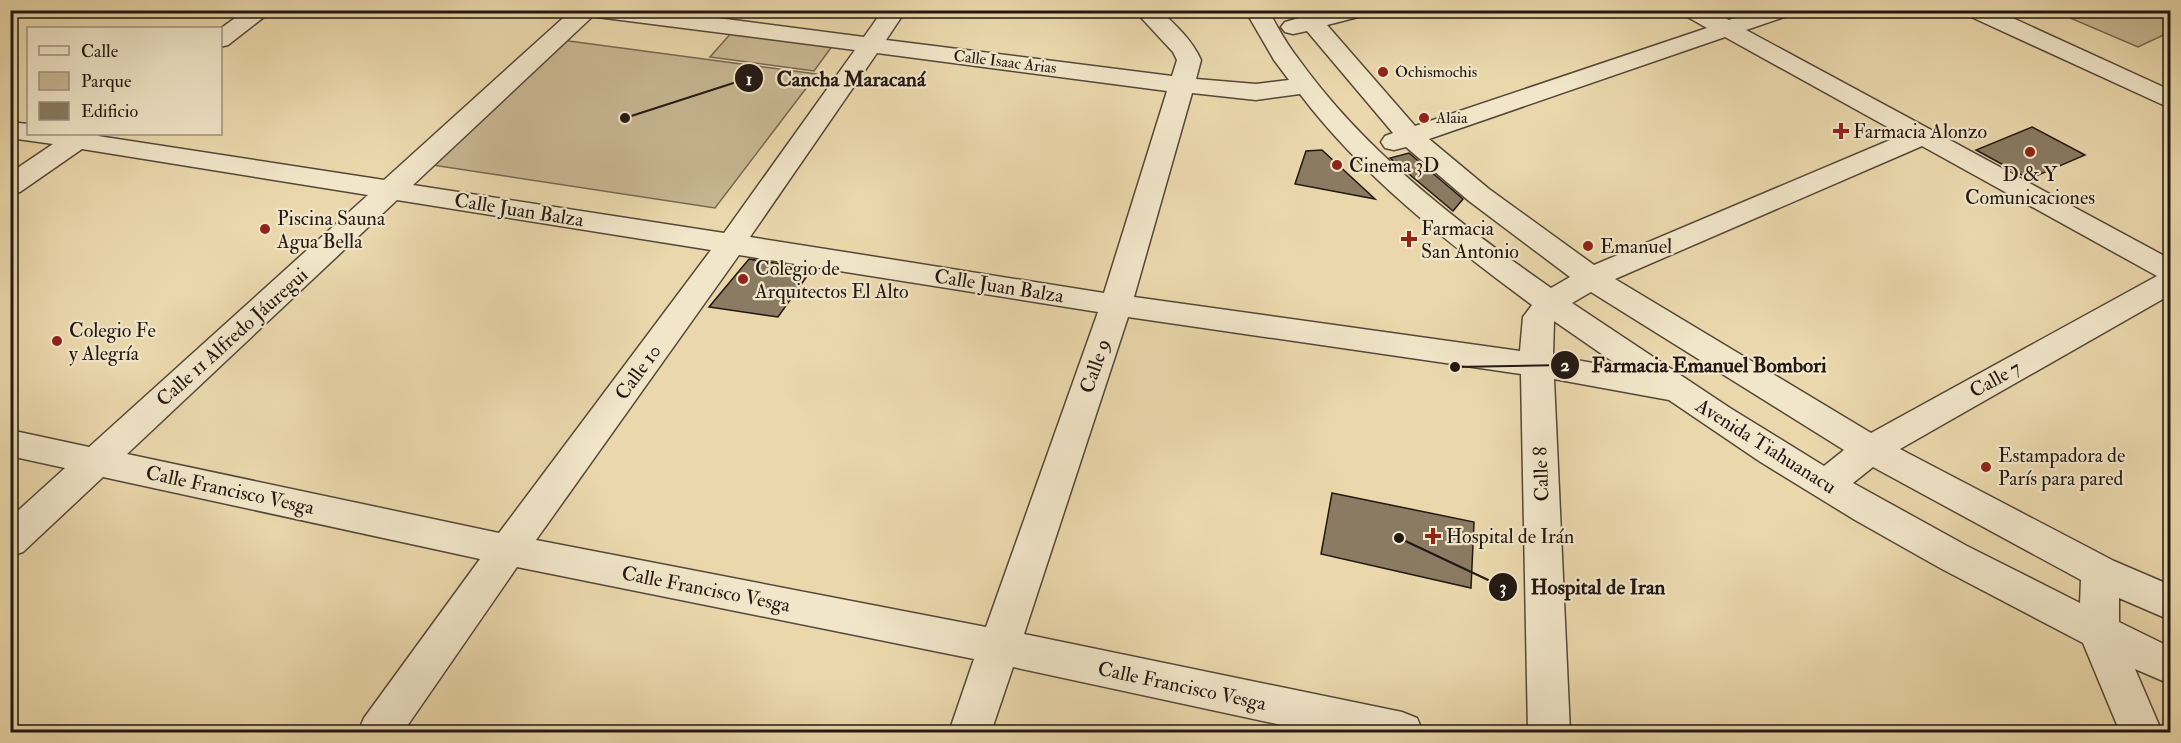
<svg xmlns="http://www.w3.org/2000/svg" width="2181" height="743" viewBox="0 0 2181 743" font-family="'IM FELL Double Pica',serif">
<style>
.green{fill:#c8b792;stroke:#756752;stroke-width:1.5}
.building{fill:#8a7b62;stroke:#221712;stroke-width:1.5}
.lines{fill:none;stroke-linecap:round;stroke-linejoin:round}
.minor-casing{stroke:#544738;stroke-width:3}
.minor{fill:#f1e6c9;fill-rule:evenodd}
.poi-dot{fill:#8f2418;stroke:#f1e6c9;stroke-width:2}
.labels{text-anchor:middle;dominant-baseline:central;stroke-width:4.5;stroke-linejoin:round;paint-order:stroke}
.far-street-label{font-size:16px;fill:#221712;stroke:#f1e6c9}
.far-poi-label{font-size:16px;fill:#221712;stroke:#f1e6c9;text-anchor:start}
.poi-label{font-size:20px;fill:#221712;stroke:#f1e6c9;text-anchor:start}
.street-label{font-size:20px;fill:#221712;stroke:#f1e6c9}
.leader{fill:none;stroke:#221712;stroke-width:2}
.callout-dot{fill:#221712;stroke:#f1e6c9;stroke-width:2}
.mark-label{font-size:18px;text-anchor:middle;font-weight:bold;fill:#fff}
.callout-label{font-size:21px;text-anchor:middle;font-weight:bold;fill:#221712;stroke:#f1e6c9;stroke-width:4.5;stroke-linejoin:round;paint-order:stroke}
</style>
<rect width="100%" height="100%" fill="#ead8ac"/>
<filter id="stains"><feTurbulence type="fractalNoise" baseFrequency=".00333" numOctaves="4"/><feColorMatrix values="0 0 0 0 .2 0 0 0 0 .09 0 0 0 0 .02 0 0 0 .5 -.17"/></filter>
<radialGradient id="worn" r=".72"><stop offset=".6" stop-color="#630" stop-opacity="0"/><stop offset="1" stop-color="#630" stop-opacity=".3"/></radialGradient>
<g class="green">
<polygon points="2073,10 2168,11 2170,12 2170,32 2138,47 2063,15"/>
<polygon points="732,32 833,45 814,71 710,57"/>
<polygon points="554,39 817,74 715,208 419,163"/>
</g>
<g class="building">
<polygon points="2032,127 2085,155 2029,179 1976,150"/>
<polygon points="1322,150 1375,199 1295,184 1306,151"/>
<polygon points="1409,153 1463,199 1453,211 1390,158"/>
<polygon points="749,259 812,269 778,317 709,307"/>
<polygon points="1332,493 1474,522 1471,588 1321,554"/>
</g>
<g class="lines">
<defs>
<g id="minor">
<polygon points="246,10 273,10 228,45 220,47 220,29"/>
<path d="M572,10H656L864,37L883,10H906L886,40L1172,76L1177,60L1173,52L1134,10H1159C1176,25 1192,40 1201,60L1196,79L1256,84L1289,80L1274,60L1245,10H1268C1277,26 1286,43 1297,57C1364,151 1458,223 1551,288L1570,277L1469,201L1406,147L1394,150L1385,148L1381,142L1385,136L1393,133L1307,31L1293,34L1285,32L1281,27L1285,22L1299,18L1295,10H1318L1319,13L1329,10H1369L1366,15L1327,25L1415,126L1707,28L1684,15L1681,10H1710L1729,20L1758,10H1793L1790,15L1746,30L2170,259V295L1900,449L2114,561L2170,585V620L2119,598V622L2170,647V684L2135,669L2162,732H2120L2083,643L1940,568L1855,520L1759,461L1669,400L1554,379L1570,732H1528L1521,374L1128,317L1024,634L1402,712L1417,718L1423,732H1314L1013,667L991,732H949L974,659L517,567L403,732H358L364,718L480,559L103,477L23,552L10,556V518L65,468L10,456V430L89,447L368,195L82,149L20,192L10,194V173L53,144L10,138V122L28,124V134H99L98,136L384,180ZM593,16L597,17L855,50L724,233L413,185ZM1725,37L1902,135L1594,265L1489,189L1429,139ZM877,53L1167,91L1104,293L750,237ZM1192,93L1256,100L1300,94C1363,177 1448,243 1532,305L1523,317L1520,351L1134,297ZM1922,146L2157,276L1871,433L1615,279ZM397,200L711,250L499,533L127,454ZM739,255L1098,312L986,627L536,540ZM1591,292L1844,450L1824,466L1730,408L1572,303ZM1554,321L1622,368L1553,356ZM1873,467L2081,580L2080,603L1967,546L1853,483Z"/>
<polygon points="1964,10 1995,10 2170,90 2170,107 2161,104 1967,15"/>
</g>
</defs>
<use href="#minor" class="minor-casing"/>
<use href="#minor" class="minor"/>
</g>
<g class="poi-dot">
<circle cx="1383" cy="72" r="6"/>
<circle cx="1424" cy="118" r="6"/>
<path d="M1838 122h6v6h6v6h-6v6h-6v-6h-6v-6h6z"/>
<circle cx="2030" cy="152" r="6"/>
<circle cx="1337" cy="165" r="6"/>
<circle cx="265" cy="229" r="6"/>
<path d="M1406 230h6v6h6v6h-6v6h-6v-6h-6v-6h6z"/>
<circle cx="1588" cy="246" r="6"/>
<circle cx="743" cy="279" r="6"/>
<circle cx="57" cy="341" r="6"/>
<circle cx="1986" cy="467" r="6"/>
<path d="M1430 527h6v6h6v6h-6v6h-6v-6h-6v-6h6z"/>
</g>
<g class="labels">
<g class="far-street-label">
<text transform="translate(1005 62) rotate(7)">Calle Isaac Arias</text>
</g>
<g class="far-poi-label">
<text x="1395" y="72">Ochismochis</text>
<text x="1436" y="118">Alaia</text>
</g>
<g class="poi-label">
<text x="1853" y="131">Farmacia Alonzo</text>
<text x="1349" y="165">Cinema 3D</text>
<text x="2030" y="174" text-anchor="middle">D &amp; Y<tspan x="2030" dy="23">Comunicaciones</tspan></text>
<text x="277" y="218">Piscina Sauna<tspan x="277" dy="23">Agua Bella</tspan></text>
<text x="1421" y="228">Farmacia<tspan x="1421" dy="23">San Antonio</tspan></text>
<text x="1600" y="246">Emanuel</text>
<text x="755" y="268">Colegio de<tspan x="755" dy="23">Arquitectos El Alto</tspan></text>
<text x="69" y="330">Colegio Fe<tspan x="69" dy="23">y Alegría</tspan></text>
<text x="1998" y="455">Estampadora de<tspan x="1998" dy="23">París para pared</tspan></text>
<text x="1446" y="536">Hospital de Irán</text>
</g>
<g class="street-label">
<text transform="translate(519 210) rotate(9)">Calle Juan Balza</text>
<text transform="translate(999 286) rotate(9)">Calle Juan Balza</text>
<text transform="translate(232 337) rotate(-42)">Calle 11 Alfredo Jáuregui</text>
<text transform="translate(1095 366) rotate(-71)">Calle 9</text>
<text transform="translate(638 372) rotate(-54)">Calle 10</text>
<text transform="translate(1995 379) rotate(-29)">Calle 7</text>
<text transform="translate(1766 446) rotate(32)">Avenida Tiahuanacu</text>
<text transform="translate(1541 474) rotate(-92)">Calle 8</text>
<text transform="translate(230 490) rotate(12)">Calle Francisco Vesga</text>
<text transform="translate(706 589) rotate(11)">Calle Francisco Vesga</text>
<text transform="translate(1182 686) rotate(12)">Calle Francisco Vesga</text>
</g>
</g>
<path class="leader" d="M625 118L749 78M1455 367L1565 365M1399 538L1503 587"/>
<g class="callout-dot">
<circle cx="625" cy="118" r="6"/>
<circle cx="1455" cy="367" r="6"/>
<circle cx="1399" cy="538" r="6"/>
<circle cx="749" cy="78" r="15"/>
<circle cx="1565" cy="365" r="15"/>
<circle cx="1503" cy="587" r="15"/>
</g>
<g class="mark-label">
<text x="749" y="85">1</text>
<text x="1565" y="371">2</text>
<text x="1503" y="593">3</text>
</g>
<g class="callout-label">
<text x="851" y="86">Cancha Maracaná</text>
<text x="1709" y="372">Farmacia Emanuel Bombori</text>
<text x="1598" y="594">Hospital de Iran</text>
</g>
<rect width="2181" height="743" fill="none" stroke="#ead8ac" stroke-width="36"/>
<rect x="12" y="12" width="2157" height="719" fill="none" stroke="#221712" stroke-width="3"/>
<rect x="18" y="18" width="2145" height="707" fill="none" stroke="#221712" stroke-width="1.5"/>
<rect x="27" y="27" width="195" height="108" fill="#f1e6c9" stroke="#9e9380" stroke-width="1.5"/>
<rect x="39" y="46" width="30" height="9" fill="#f1e6c9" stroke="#9e9380" stroke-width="1.5"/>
<text x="81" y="57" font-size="18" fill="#221712">Calle</text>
<rect x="39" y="72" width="30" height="18" fill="#c8b792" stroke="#9e9380" stroke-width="1.5"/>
<text x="81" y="87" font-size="18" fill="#221712">Parque</text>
<rect x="39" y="102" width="30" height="18" fill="#8a7b62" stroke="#9e9380" stroke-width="1.5"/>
<text x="81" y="117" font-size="18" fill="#221712">Edificio</text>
<rect width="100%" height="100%" filter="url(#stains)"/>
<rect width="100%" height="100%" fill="url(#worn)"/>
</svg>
